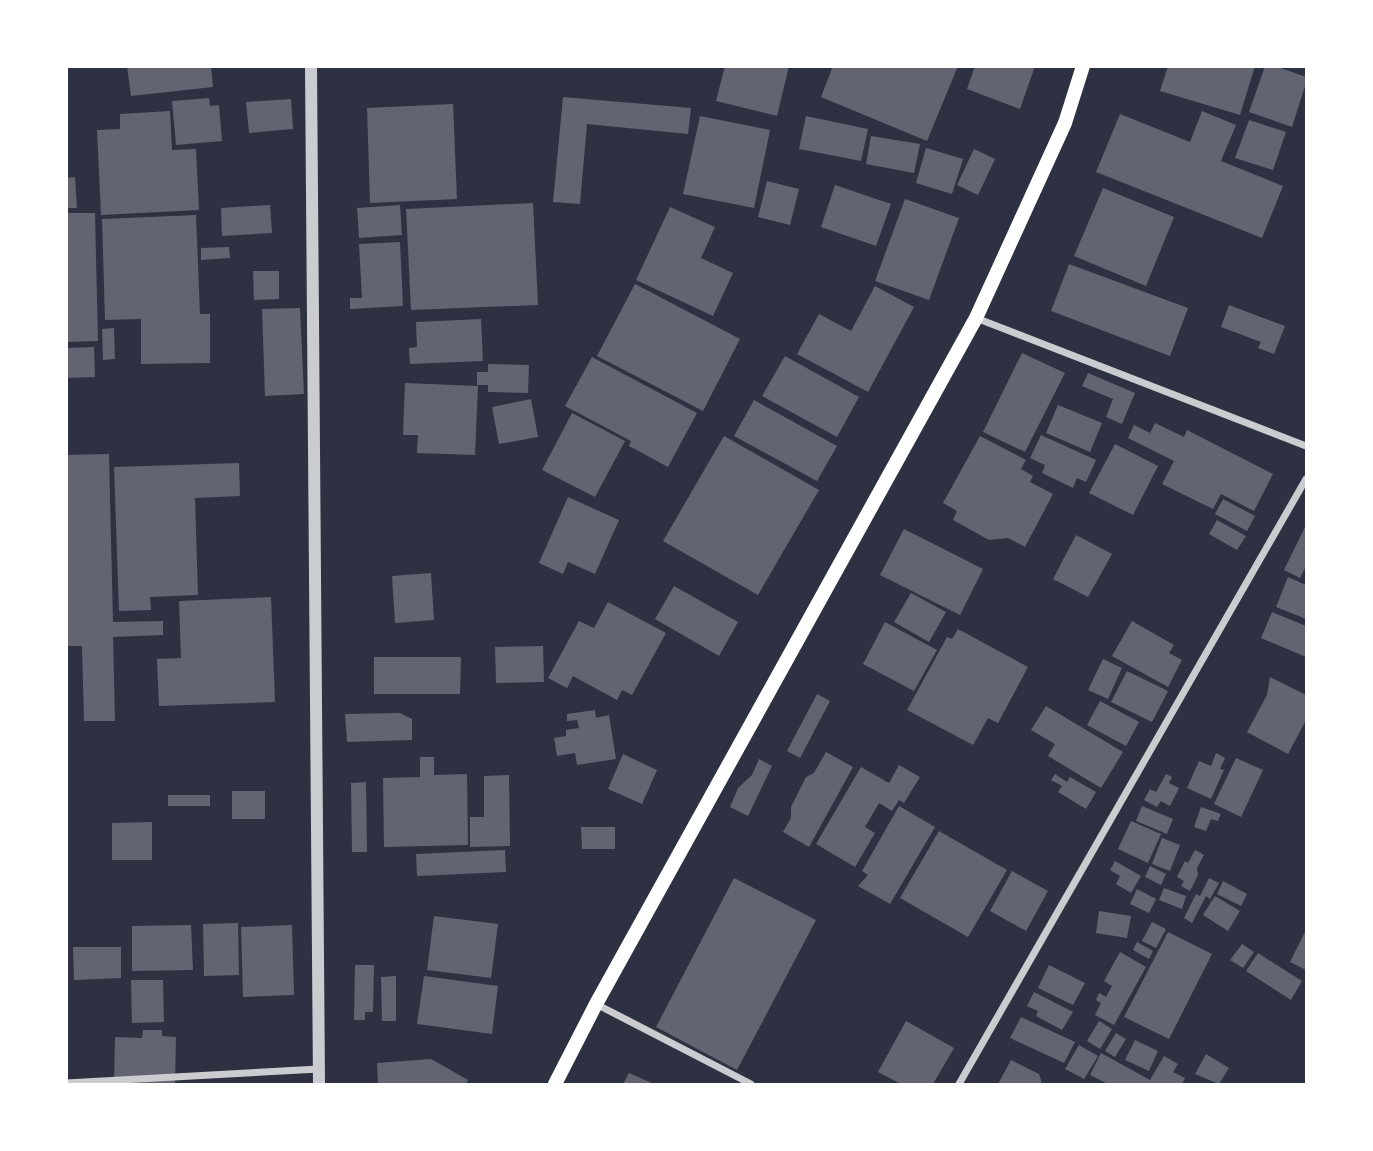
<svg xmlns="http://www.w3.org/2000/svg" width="1373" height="1151" viewBox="0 0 1373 1151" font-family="Inter,sans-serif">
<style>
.building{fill:#626471}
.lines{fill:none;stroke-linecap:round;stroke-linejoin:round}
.minor{stroke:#caccd0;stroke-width:7}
.tertiary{stroke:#caccd0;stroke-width:12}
.secondary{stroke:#fff;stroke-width:14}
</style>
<rect width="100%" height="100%" fill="#2d3142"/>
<g class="building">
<polygon points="127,66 211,66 213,87 131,96"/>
<polygon points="725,66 789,66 777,116 716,101"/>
<polygon points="833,66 958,66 927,141 821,97"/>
<polygon points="975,66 1035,66 1020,109 967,89"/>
<polygon points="1168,66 1255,66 1240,115 1160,91"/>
<polygon points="1265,66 1275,66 1306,77 1306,83 1292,127 1249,112"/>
<polygon points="563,97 691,108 688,134 587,124 580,204 553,202"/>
<polygon points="209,98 210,106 219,105 222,141 176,145 172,101"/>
<polygon points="291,99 293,129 249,133 246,102"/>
<polygon points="453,104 457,199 370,203 367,108"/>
<polygon points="170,111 172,150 196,149 199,210 101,215 97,130 120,129 120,114"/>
<polygon points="1202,111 1236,125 1221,161 1283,186 1262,238 1096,172 1120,114 1190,142"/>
<polygon points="700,116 770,130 754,208 683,194"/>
<polygon points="806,116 868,129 861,161 799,149"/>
<polygon points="1249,120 1286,132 1273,170 1235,158"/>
<polygon points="871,136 920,144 914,173 866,164"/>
<polygon points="926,148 963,159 952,194 916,183"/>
<polygon points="974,149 995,159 978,195 957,185"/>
<polygon points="75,177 77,208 66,208 66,178"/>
<polygon points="767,181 799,189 790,225 758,217"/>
<polygon points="835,185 891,204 876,246 821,227"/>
<polygon points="1103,188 1174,217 1146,286 1074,256"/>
<polygon points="905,199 959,218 929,300 875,281"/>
<polygon points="533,203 538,305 411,310 406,209"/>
<polygon points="270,205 272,233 222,236 221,208"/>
<polygon points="400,205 402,235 359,238 357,208"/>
<polygon points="670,207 715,227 701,258 733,273 713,316 636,280"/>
<polygon points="66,213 95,213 98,341 66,342"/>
<polygon points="196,215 200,314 210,314 210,363 141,364 141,319 105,320 102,219"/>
<polygon points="400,242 403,306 350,309 350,298 362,298 359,244"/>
<polygon points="229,247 230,258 201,260 201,248"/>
<polygon points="1069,264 1188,308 1170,356 1051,311"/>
<polygon points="253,271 279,271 279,299 254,300"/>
<polygon points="635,284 740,339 703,411 597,356"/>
<polygon points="875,286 914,307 868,392 797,354 819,314 851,331"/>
<polygon points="1229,305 1285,326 1274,354 1258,348 1261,342 1221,327"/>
<polygon points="300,308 304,394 265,396 262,309"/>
<polygon points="481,319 483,361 410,364 409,348 417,347 416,322"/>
<polygon points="114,328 115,359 103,360 102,329"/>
<polygon points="94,347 95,377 66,378 66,348"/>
<polygon points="1022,353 1065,373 1025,452 983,432"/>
<polygon points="785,356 859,397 837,437 762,396"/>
<polygon points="592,357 697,413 668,467 629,446 631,441 565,406"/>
<polygon points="488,364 529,365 528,393 488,392 488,385 477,385 477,372 488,372"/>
<polygon points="1088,373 1135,393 1122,424 1106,417 1113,399 1082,386"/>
<polygon points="405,383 478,386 475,455 417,453 418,435 403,435"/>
<polygon points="531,399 538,437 499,444 492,407"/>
<polygon points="754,400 837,446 817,481 734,436"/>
<polygon points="1058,405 1102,423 1090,452 1046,433"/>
<polygon points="572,413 625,441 595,497 542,470"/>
<polygon points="1155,423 1184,437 1187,430 1273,474 1254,511 1221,494 1213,509 1162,484 1174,461 1128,438 1134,425 1150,433"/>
<polygon points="1041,435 1096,460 1086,482 1077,478 1073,488 1042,473 1045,465 1030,458"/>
<polygon points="724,436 819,490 758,595 663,541"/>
<polygon points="980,436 1026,460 1021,469 1033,476 1030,482 1053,494 1025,547 1008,538 989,540 953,520 957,511 943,503"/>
<polygon points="1115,444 1158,466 1133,515 1089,493"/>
<polygon points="109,454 113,622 163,621 163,635 113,637 115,721 84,721 82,646 66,646 66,455"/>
<polygon points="239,463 240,496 195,498 198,595 150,597 151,610 119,611 114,467"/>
<polygon points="568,497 619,520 595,574 568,562 563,574 539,563"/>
<polygon points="1223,499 1255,516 1247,531 1215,514"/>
<polygon points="1217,520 1246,536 1237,550 1209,534"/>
<polygon points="1306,525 1306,566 1300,578 1284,570"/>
<polygon points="904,529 983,569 960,615 880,575"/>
<polygon points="1076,535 1112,554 1088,597 1053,579"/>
<polygon points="431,573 434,620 395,623 392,576"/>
<polygon points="1288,577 1306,585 1306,619 1276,607"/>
<polygon points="674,586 738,622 719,656 655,619"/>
<polygon points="911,593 946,612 929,642 894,622"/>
<polygon points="271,597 275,702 159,706 157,659 181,658 179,601"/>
<polygon points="608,602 666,633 632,695 622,690 617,700 573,676 567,688 548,678 579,621 594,628"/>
<polygon points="1272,612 1306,626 1306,657 1261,638"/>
<polygon points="1132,621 1174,645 1169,653 1182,660 1168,687 1112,656"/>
<polygon points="885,622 937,650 914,691 863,664"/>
<polygon points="958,629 1028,667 998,723 988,718 973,745 907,710 947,637 952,639"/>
<polygon points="543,646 544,682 496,683 495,647"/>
<polygon points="374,657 461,657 460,694 374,694"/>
<polygon points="1103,659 1122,668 1108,699 1088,690"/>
<polygon points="1127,671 1168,691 1152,722 1111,702"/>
<polygon points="1270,677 1306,695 1306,720 1288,754 1247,732 1267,695"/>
<polygon points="817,694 830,701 800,758 787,751"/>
<polygon points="1100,701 1139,722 1126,746 1087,725"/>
<polygon points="1046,706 1123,752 1101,788 1048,756 1055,744 1031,730"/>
<polygon points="595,710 596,718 609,715 616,759 577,765 575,753 557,756 554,738 566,736 566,730 579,728 577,720 567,721 567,714"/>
<polygon points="400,713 412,719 412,740 347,742 345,714"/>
<polygon points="826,752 853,767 809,847 783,832 791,818 791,807 806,777 814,773"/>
<polygon points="1216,753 1225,758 1220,769 1224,770 1211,799 1187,788 1199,761 1211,766"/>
<polygon points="623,754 657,770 642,804 608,789"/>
<polygon points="420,757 434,757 434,775 467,774 468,845 384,847 383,778 420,777"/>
<polygon points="1236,758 1263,770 1241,817 1214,804"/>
<polygon points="759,759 772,766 748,816 730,807 738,788 752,775"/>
<polygon points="899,765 920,777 904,803 899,800 892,811 879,803 865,827 875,833 855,867 816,844 861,767 889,783"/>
<polygon points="1055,774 1067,782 1070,777 1096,792 1086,809 1058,792 1062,786 1051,780"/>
<polygon points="1166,774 1172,777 1169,783 1179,788 1170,806 1161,801 1157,807 1144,800 1150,789 1156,792"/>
<polygon points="509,775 510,846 470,847 470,817 484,817 484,776"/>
<polygon points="366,782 367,852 352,852 351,783"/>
<rect x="232" y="791" width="33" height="28"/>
<rect x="168" y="795" width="42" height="11"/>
<polygon points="899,806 935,827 890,904 858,886 868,875 862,871"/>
<polygon points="1142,806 1173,819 1167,834 1136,821"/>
<polygon points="1201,807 1221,814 1218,821 1211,819 1206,831 1194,827"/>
<polygon points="1131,821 1161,834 1148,863 1118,849"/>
<polygon points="152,822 152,860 112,860 112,823"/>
<polygon points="581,827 615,827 615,849 582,849"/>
<polygon points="939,831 1007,870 968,937 900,898"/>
<polygon points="1162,838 1180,845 1170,871 1152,864"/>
<polygon points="505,850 506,872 417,876 416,854"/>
<polygon points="1195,850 1204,855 1197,868 1198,875 1190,891 1181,886 1184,881 1177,877 1185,861 1188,863"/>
<polygon points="1115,861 1141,876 1131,893 1116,884 1120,876 1110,870"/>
<polygon points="1150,866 1166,874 1161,885 1145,877"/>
<polygon points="1012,871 1048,891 1026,931 990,911"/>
<polygon points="734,878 816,920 737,1070 656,1027"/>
<polygon points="1209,878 1219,883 1210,899 1206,896 1192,923 1184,918 1196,894 1200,896"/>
<polygon points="1223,881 1247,894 1241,906 1217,894"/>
<polygon points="1164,888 1186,896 1182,909 1159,900"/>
<polygon points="1137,889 1156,899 1149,913 1130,904"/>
<polygon points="1215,896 1240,911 1228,931 1203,915"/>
<polygon points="1099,911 1131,916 1127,938 1096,933"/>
<polygon points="434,916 498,924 491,978 427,970"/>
<polygon points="1152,922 1166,929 1156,948 1142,941"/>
<polygon points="238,923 239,975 204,976 203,924"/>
<polygon points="191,925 193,970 132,971 132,926"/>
<polygon points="292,925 294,995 243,997 241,927"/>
<polygon points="1306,930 1306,970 1290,962"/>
<polygon points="1168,932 1212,954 1169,1039 1124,1017"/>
<polygon points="1137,942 1153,951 1149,959 1133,950"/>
<polygon points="1242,944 1254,952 1243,968 1230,960"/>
<polygon points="73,947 121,947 121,978 74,980"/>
<polygon points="1120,952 1146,967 1114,1025 1095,1015 1101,1003 1096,1000 1099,993 1106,997 1112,986 1104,981"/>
<polygon points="1258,953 1302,981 1291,1000 1246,971"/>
<polygon points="355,965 374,965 373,1012 365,1012 365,1020 354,1020"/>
<polygon points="1049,965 1085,983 1073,1005 1038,988"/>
<polygon points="396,976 396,1021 382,1021 381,977"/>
<polygon points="424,976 498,986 492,1034 417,1024"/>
<polygon points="131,980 163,980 164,1022 132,1023"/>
<polygon points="1034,992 1073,1012 1062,1030 1036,1016 1038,1011 1027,1006"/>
<polygon points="1021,1017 1075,1042 1064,1063 1010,1038"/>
<polygon points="906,1021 954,1048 933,1084 901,1084 878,1072"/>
<polygon points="1099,1021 1112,1029 1100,1049 1087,1041"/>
<polygon points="143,1030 162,1030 162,1036 176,1037 175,1084 114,1084 115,1037 142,1038"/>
<polygon points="1116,1033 1126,1039 1115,1057 1105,1051"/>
<polygon points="1135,1040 1158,1051 1149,1071 1125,1060"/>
<polygon points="1079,1045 1098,1056 1084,1079 1065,1069"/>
<polygon points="1101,1053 1150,1080 1164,1056 1178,1064 1173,1072 1185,1078 1182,1084 1108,1084 1090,1075"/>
<polygon points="1206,1054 1229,1068 1219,1084 1195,1074"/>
<polygon points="431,1059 468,1080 466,1084 378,1084 377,1063"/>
<polygon points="1011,1060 1039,1074 1042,1084 998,1084"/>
<polygon points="629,1073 654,1084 623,1084"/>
</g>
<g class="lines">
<g class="minor">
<polyline points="976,318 1306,446"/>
<polyline points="596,1004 751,1084"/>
<polyline points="66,1083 319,1069"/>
<polyline points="959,1084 1306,479"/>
</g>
<polyline class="tertiary" points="311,66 319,1084"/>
<polyline class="secondary" points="555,1084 596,1004 976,318 1065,123 1083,66"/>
</g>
<rect width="1373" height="1151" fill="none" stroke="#ffffff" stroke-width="136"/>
</svg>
